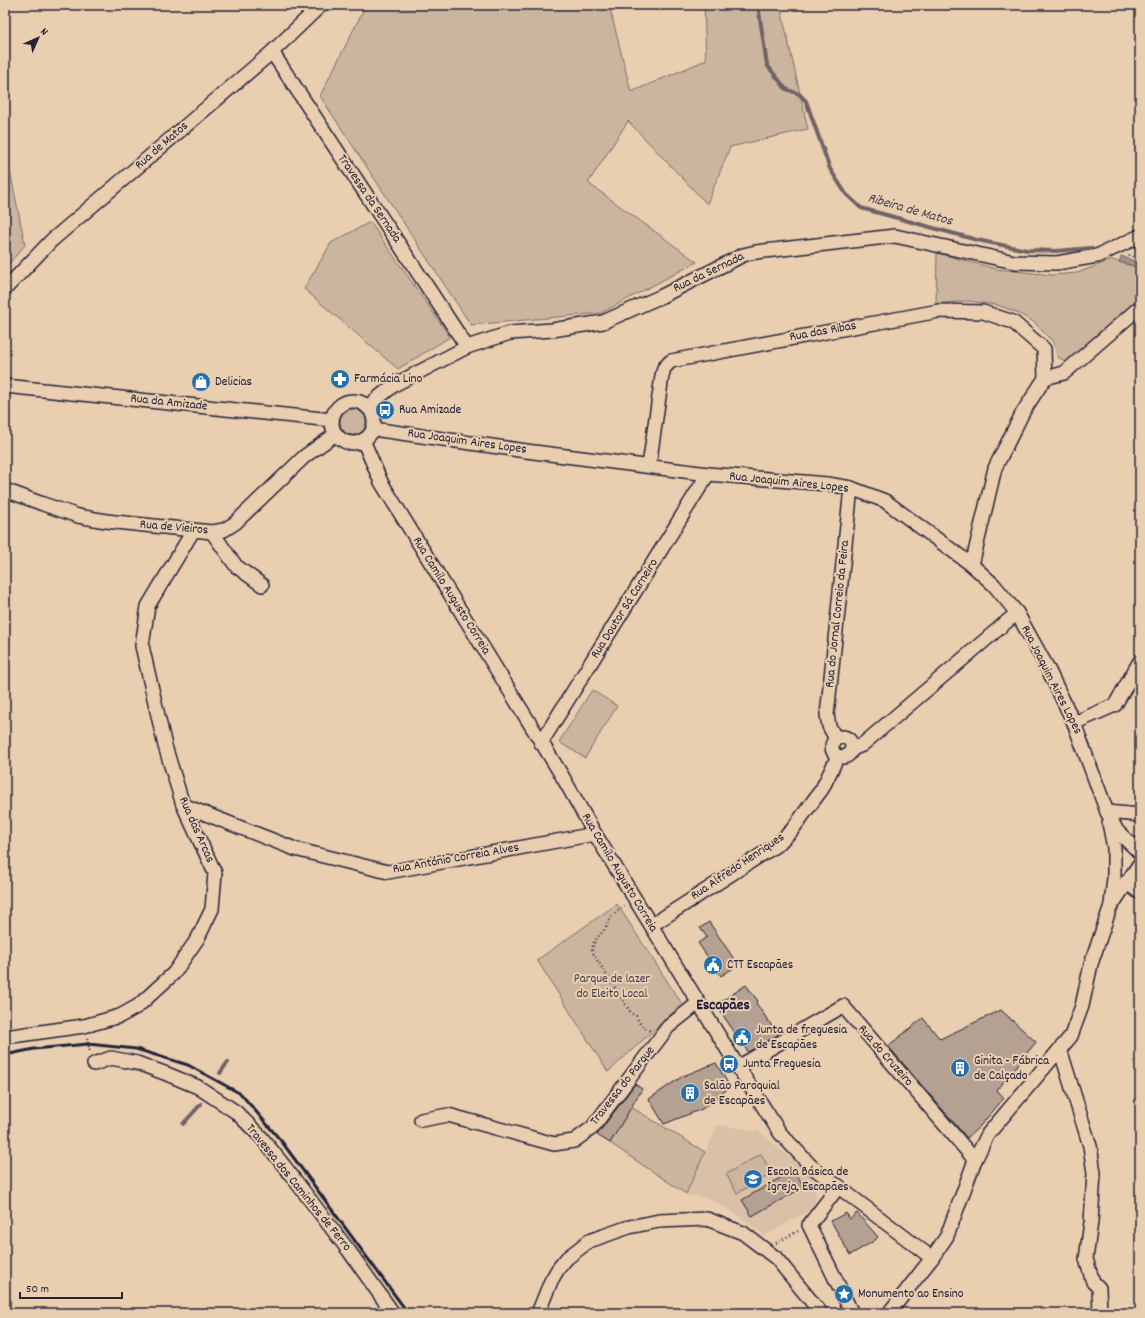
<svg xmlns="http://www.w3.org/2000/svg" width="1145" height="1318" viewBox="0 0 1145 1318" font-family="Dekko,sans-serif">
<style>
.built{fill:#d9c0a7}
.green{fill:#ccb59f;stroke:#776c6d}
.water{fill:#a29086;stroke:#6f6468}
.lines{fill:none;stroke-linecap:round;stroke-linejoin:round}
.stream{stroke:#6f6468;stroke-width:4}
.building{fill:#b5a191;stroke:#22223b}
.minor-casing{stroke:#22223b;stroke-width:16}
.path{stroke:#22223b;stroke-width:2.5;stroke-dasharray:1 3;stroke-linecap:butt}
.minor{stroke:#e9ceb0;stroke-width:13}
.rail{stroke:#22223b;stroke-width:3}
.labels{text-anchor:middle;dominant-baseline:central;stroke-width:4;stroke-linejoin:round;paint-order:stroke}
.street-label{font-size:13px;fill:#22223b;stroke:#e9ceb0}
.poi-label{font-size:13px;fill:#22223b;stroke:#e9ceb0;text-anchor:start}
.park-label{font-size:13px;fill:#443f4f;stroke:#e9ceb0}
.water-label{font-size:14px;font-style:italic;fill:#423e4e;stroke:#e9ceb0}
.quarter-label{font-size:15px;font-weight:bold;fill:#22223b;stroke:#e9ceb0}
</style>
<rect width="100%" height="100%" fill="#e9ceb0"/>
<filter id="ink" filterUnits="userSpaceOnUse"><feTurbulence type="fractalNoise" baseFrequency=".025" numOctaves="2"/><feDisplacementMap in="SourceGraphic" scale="8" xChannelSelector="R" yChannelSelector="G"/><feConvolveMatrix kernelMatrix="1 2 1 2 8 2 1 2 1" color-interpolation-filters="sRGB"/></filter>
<g filter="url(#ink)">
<polygon class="built" points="718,1125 758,1131 810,1174 814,1184 816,1194 815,1202 813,1208 765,1236 745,1220 723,1206 706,1198 686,1194"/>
<g class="green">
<polygon points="366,5 609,5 631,92 706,60 704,5 780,5 808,129 730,147 707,204 628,121 588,183 697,262 601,313 471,325 320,96"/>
<polygon points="5,146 25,245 5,268"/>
<polygon points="370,222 450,337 398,369 304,289 331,243"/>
<polygon points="937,253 996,269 1052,275 1077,273 1112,260 1140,268 1140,296 1130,309 1071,360 1065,362 1058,357 1053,342 1034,322 1016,312 997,305 968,301 936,304"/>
<circle cx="353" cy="422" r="13"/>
<polygon points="592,690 617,706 585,758 559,742"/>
<polygon points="617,904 682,1004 608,1072 537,960"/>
<polygon points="631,1107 705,1152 686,1194 610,1143"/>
<polygon points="761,1154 772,1174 737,1193 726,1174"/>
</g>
<polygon class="water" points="1121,256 1140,263 1140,268 1119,262"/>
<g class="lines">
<g class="stream">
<polyline points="758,5 767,65 786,89 799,94 806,101 830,169 846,194 861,208 977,240 1027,250 1056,251 1091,248"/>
<polyline points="220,1073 228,1062"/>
<polyline points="183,1124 201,1104"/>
</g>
</g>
<g class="building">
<polygon points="709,922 738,965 721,976 698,943 707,937 700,928"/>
<polygon points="746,985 758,1001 756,1003 778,1035 748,1052 716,1005"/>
<polygon points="1001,1010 1036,1042 997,1090 1004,1098 981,1125 967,1138 888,1046 923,1018 940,1039"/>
<polygon points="716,1063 730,1087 702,1109 664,1124 649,1099 683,1076"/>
<polygon points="635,1084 642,1089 610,1143 597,1135"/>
<polygon points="794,1170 804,1187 752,1216 742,1200"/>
<polygon points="846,1213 850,1219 857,1213 878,1237 874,1241 850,1255 831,1221"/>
</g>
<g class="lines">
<defs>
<g id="minor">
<polyline points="272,52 467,347"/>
<polyline points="5,289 51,241 272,52 321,5"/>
<polyline points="5,386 332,420"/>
<circle cx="353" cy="422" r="21"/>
<polyline points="367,407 394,385 467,347 510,333 552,330 603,322 662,296 743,255 756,252 895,236 1014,262 1057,263 1097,256 1140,236"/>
<polyline points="373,429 526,451 708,474 827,484 851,488 885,501 972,565 994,585 1017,613 1047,667 1074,723 1107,812 1117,831 1140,853"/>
<polyline points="363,440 381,482 561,774 595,834 738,1067 780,1133 811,1166 932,1258"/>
<polyline points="649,466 662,376 664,368 671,361 939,311 983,312 1013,322 1044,349 1045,378"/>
<polyline points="5,490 43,504 78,516 106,521 212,532 224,530 235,523 305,456 336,434"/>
<polyline points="212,532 236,566 262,585"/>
<polyline points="972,565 995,468 1023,412 1045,378 1064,373 1140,307"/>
<polyline points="1074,723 1115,705 1140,661"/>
<circle cx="842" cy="747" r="10"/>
<polyline points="836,739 829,726 827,715 851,488"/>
<polyline points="541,743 708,474"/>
<polyline points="852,749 862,745 1017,613"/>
<polyline points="183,805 295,849 388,872 595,834"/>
<polyline points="1107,812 1140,815"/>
<polyline points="1109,823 1114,848 1114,878 1111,905"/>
<polyline points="1126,882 1140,893"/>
<polyline points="652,925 778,844 792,830 822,789 838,756"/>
<polyline points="5,1037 84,1026 120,1016 138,1006 174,973 198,938 212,909 215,873 183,805 165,746 142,646 148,606 193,531"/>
<polyline points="1060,1049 1090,1146 1094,1173 1091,1222 1086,1259 1093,1282 1099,1288 1100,1313"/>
<polyline points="94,1064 111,1058 137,1063 167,1074 198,1087 236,1112 261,1137 285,1167 349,1251 393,1313"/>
<polyline points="738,1067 843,1006 975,1160"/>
<polyline points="421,1120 448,1115 554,1144 574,1141 592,1128 668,1027 698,1003"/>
<polyline points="839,1186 809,1225 852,1313"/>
<polyline points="538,1313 551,1281 558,1269 567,1258 589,1241 629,1227 659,1221 707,1219 743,1233 776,1258 821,1313"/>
<polyline points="889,1313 932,1258 947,1236 975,1160 988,1134 1071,1036 1082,1006 1091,964 1110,908 1140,863"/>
</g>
</defs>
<use href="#minor" class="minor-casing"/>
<g class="path">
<polyline points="1129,255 1140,260"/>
<path d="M625,906C619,909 612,915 609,921C607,924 608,924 606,927C600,937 593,938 592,952L631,1013L636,1016L640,1024L650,1031"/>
<polyline points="87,1038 90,1052"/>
<polyline points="776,1243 798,1231"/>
</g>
<use href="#minor" class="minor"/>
<polyline class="rail" points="5,1055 34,1049 88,1044 136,1049 188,1065 241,1094 282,1142 408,1313"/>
</g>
</g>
<defs>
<symbol id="pharmacy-disc" viewBox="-11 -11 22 22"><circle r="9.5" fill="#1f6fb2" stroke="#e9ceb0"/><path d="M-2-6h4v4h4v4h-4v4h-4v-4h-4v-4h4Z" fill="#fff"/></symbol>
<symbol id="shop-disc" viewBox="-11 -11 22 22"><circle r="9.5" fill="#1f6fb2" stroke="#e9ceb0"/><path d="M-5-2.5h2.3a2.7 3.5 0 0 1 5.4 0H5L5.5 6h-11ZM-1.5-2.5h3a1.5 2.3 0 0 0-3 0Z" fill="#fff"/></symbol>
<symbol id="bus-disc" viewBox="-11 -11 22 22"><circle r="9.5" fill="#1f6fb2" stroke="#e9ceb0"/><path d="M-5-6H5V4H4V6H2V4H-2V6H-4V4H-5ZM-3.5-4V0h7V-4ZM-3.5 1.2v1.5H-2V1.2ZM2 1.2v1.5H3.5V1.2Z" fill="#fff"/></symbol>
<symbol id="civic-disc" viewBox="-11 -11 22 22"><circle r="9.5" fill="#1f6fb2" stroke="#e9ceb0"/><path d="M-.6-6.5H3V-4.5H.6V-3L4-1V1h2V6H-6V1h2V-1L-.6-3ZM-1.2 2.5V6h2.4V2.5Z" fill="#fff"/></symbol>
<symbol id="building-disc" viewBox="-11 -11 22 22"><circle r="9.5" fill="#1f6fb2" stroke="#e9ceb0"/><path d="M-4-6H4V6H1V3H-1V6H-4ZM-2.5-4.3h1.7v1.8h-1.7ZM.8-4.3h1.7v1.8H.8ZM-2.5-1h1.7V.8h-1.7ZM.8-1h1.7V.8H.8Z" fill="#fff"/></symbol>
<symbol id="school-disc" viewBox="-11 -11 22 22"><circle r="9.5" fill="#1f6fb2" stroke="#e9ceb0"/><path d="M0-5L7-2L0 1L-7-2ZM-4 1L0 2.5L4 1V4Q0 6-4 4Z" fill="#fff"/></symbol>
<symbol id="sight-disc" viewBox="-11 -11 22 22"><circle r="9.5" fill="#1f6fb2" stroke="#e9ceb0"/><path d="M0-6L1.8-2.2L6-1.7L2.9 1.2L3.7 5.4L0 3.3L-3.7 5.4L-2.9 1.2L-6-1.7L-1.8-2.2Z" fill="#fff"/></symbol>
</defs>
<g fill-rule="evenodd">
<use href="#pharmacy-disc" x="329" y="368" width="22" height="22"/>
<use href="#shop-disc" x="190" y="371" width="22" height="22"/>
<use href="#bus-disc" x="374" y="399" width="22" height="22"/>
<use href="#civic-disc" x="702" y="954" width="22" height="22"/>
<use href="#civic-disc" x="731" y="1026" width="22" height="22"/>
<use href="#bus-disc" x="718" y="1053" width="22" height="22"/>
<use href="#building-disc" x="949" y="1057" width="22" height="22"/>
<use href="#building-disc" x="679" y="1082" width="22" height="22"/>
<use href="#school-disc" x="742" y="1168" width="22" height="22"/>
<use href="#sight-disc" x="833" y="1283" width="22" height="22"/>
</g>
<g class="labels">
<g class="street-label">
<text transform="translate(162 146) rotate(-41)">Rua de Matos</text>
<text transform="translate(369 199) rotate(56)">Travessa da Sernada</text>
<text transform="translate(709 273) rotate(-26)">Rua da Sernada</text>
<text transform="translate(823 332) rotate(-10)">Rua das Ribas</text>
<text transform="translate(169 403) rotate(6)">Rua da Amizade</text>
<text transform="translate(467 442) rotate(8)">Rua Joaquim Aires Lopes</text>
<text transform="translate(789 483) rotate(6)">Rua Joaquim Aires Lopes</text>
<text transform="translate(174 528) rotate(5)">Rua de Vieiros</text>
<text transform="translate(451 596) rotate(58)">Rua Camilo Augusto Correia</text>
<text transform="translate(625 609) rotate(-58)">Rua Doutor Sá Carneiro</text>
<text transform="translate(838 614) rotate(-84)">Rua do Jornal Correio da Feira</text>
<text transform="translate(1051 680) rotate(63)">Rua Joaquim Aires Lopes</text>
<text transform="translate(196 830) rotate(66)">Rua das Arcas</text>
<text transform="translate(456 859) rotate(-10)">Rua António Correia Alves</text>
<text transform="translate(738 867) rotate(-34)">Rua Alfredo Henriques</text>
<text transform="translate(619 873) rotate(59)">Rua Camilo Augusto Correia</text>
<text transform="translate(885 1056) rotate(49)">Rua do Cruzeiro</text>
<text transform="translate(623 1086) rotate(-52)">Travessa do Parque</text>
<text transform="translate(298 1188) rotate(51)">Travessa dos Caminhos de Ferro</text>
</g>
<g class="poi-label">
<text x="354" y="379">Farmácia Lino</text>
<text x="215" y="382">Delicias</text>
<text x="399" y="410">Rua Amizade</text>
<text x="727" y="965">CTT Escapães</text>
<text x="756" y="1030">Junta de freguesia<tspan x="756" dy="15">de Escapães</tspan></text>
<text x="974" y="1061">Ginita - Fábrica<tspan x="974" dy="15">de Calçado</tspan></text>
<text x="743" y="1064">Junta Freguesia</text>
<text x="704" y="1086">Salão Paroquial<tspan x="704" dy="15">de Escapães</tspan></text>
<text x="767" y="1172">Escola Básica de<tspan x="767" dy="15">Igreja, Escapães</tspan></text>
<text x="858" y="1294">Monumento ao Ensino</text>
</g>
<g class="park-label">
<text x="612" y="979">Parque de lazer<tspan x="612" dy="15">do Eleito Local</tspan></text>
</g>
<g class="water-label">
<text transform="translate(910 210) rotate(16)">Ribeira de Matos</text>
</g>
<g class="quarter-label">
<text x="723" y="1006">Escapães</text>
</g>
</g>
<rect width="1145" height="1318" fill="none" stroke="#e9ceb0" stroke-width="20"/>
<rect x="10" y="10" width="1125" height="1298" fill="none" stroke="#22223b" stroke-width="1.5" filter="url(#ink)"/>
<g transform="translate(38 38) rotate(45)" stroke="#e9ceb0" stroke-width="3" paint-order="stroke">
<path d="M0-3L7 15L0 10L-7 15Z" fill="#22223b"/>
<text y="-6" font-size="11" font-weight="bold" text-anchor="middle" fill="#22223b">N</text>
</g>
<path d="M20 1292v6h102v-6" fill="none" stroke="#22223b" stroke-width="2"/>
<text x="26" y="1292" font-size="12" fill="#22223b" stroke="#e9ceb0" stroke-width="3" paint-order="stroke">50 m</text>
</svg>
